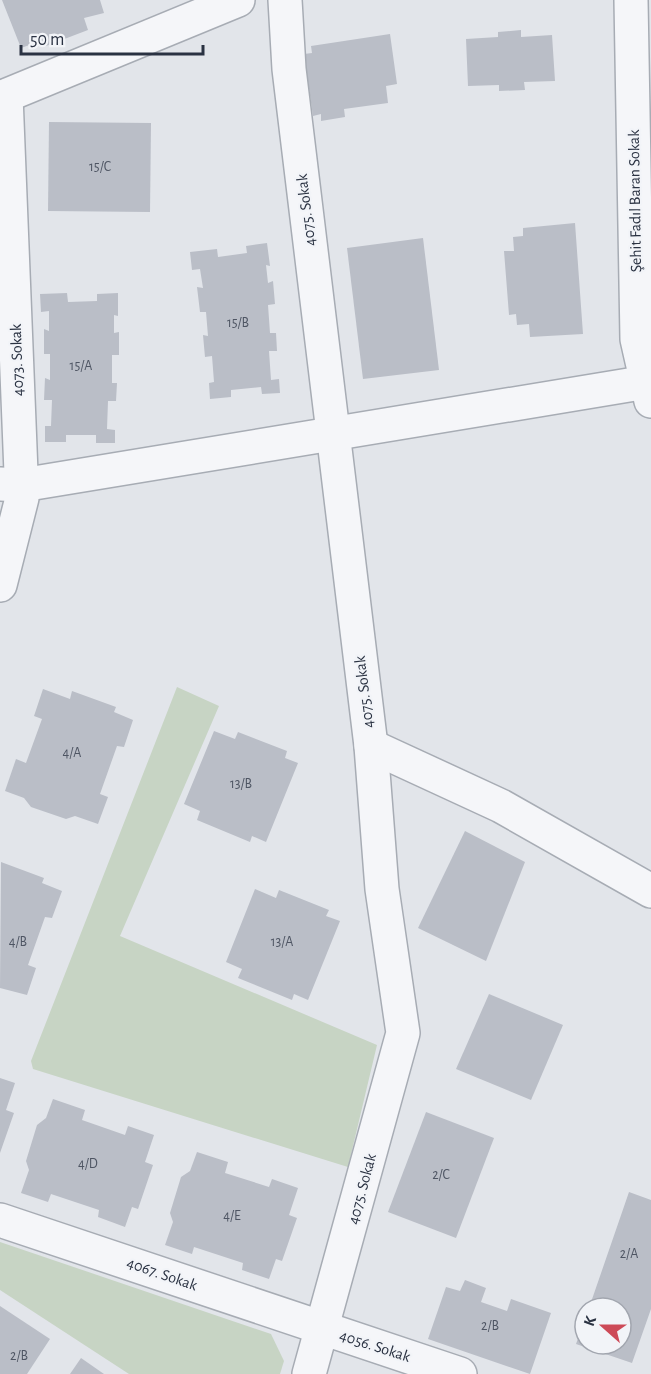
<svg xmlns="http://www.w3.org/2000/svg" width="651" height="1374" viewBox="0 0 651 1374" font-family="'Alegreya Sans',sans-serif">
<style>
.green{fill:#c7d4c4}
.building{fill:#babec7}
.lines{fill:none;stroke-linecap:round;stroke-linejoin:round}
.minor-casing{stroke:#a7acb4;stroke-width:36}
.minor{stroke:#f5f6f9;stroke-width:33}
.labels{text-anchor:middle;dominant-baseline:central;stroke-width:4.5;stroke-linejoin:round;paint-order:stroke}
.number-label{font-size:14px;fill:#4e5563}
.street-label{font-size:16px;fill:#2a3242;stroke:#f2f4f8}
</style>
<rect width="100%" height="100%" fill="#e2e5ea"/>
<g class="green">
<polygon points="177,687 219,706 120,936 377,1045 348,1167 33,1069 31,1061"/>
<polygon points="0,1242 271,1334 284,1361 280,1374 129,1374 0,1290"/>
</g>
<g class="building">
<polygon points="2,0 100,0 104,13 84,18 88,30 46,46 38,42 21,48"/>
<polygon points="521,30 521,37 552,35 555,81 524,82 525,90 499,91 499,85 468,86 466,39 498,37 498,32"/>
<polygon points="390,34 397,84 386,86 388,103 344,109 345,117 321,121 321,114 313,116 304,54 312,53 311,46"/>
<polygon points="49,122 151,123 150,212 48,211"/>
<polygon points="575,223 583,334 530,337 529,324 517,325 516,314 509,315 504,251 514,251 513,237 523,236 523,228"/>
<polygon points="423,238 439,370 363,379 347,248"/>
<polygon points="267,243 270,266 266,265 268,283 273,281 275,304 268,305 270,333 276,333 277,351 269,351 271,380 279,379 280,393 262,394 261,387 231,390 231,397 210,399 209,383 214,382 212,356 205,357 203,335 208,336 206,312 200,312 197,287 203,288 200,269 192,270 190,252 217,249 218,257 247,253 246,246"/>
<polygon points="67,293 68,302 97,301 97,294 118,293 118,316 114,315 114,333 119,332 119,355 112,355 112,383 117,383 116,401 108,401 107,429 115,430 115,443 96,443 96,435 66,435 66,442 45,442 45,426 51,426 52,400 44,400 45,378 50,380 50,354 44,354 44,329 49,331 49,311 41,312 40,294"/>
<polygon points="43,689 70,699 72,691 116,707 114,712 133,720 124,747 117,746 100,794 108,797 98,824 75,816 66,819 31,807 24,798 5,791 16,759 26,763 42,719 34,716"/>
<polygon points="214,731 235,739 238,732 287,751 285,758 298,763 266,842 252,836 250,842 197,820 200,811 184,804"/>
<polygon points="465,831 525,862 486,961 418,928"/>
<polygon points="1,862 44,878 42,883 62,891 52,918 45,917 28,965 36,968 27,995 0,988"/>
<polygon points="255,889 276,898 279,890 329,910 326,916 340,921 308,1000 294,994 292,1000 238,978 242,969 226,962"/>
<polygon points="489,994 563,1025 531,1100 456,1069"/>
<polygon points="0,1078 15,1083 6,1110 14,1113 0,1153"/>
<polygon points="53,1099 85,1110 82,1120 125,1135 128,1126 154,1135 145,1162 153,1165 138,1209 132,1207 125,1227 98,1217 99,1210 51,1194 48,1202 21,1193 29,1170 26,1161 37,1125 46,1118"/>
<polygon points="426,1112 494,1138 456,1238 388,1212"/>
<polygon points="197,1152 228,1162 225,1173 269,1187 272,1179 298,1188 289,1215 297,1218 282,1261 276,1259 269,1279 242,1270 243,1263 194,1247 192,1254 165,1245 173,1222 170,1213 181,1177 190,1171"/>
<polygon points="629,1192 651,1200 651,1309 632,1363 576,1344 585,1319 585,1344 621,1344 621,1308 589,1308"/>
<polygon points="465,1280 486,1288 481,1302 507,1311 511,1299 551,1313 530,1374 428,1339 446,1287 460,1291"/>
<polygon points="0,1306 50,1339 27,1374 0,1374"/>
<polygon points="81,1358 104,1374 70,1374"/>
</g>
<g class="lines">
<defs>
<g id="minor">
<polyline points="285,0 289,69 371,746 382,889 403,1033 309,1374"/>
<polyline points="631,0 637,339 651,401"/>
<polyline points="0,98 238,0"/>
<polyline points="0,484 22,485 647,382"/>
<polyline points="0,585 22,498 6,96"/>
<polyline points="371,746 501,806 651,891"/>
<polyline points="0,1220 460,1374"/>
</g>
</defs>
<use href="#minor" class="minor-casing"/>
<use href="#minor" class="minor"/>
</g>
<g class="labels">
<g class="number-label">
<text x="100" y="167">15/C</text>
<text x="238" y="323">15/B</text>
<text x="81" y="366">15/A</text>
<text x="72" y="753">4/A</text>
<text x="241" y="784">13/B</text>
<text x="18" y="942">4/B</text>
<text x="282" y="942">13/A</text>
<text x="88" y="1164">4/D</text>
<text x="441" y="1175">2/C</text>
<text x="232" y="1216">4/E</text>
<text x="629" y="1254">2/A</text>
<text x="490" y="1326">2/B</text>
<text x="19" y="1356">2/B</text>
</g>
<g class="street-label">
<text transform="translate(635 201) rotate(-91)">Şehit Fadıl Baran Sokak</text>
<text transform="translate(306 210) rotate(-97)">4075. Sokak</text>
<text transform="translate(17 360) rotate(-92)">4073. Sokak</text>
<text transform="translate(364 692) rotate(-97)">4075. Sokak</text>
<text transform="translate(362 1189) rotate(-75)">4075. Sokak</text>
<text transform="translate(162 1274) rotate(19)">4067. Sokak</text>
<text transform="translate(375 1346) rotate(18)">4056. Sokak</text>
</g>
</g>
<g transform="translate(603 1326) rotate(291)"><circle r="28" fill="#f2f4f8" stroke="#a2a6af" stroke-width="1.5"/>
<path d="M0-4.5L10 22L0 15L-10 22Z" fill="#cd4a58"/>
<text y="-9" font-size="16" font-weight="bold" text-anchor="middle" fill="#2a3242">K</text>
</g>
<path d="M21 45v9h182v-9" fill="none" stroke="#2a3242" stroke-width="3"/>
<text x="30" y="45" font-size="18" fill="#2a3242" stroke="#f2f4f8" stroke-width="4.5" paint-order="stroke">50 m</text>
</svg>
